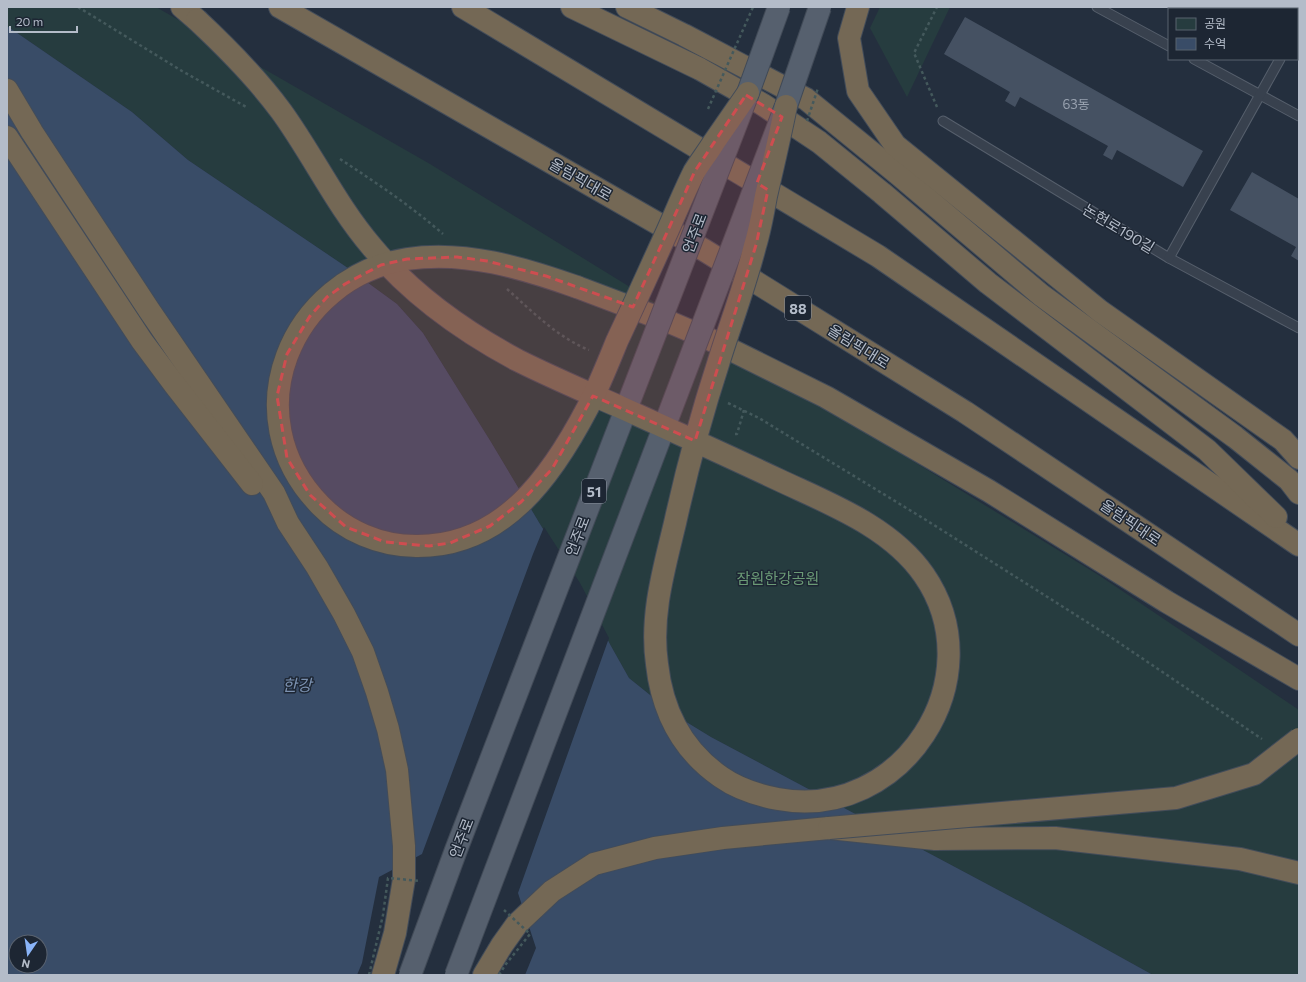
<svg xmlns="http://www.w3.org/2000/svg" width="1306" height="982" viewBox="0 0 1306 982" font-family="Commissioner,'Noto Sans KR',sans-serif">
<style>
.green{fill:#263c3f}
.water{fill:#394c67;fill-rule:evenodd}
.pier{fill:#242f3e}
.building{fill:#455162}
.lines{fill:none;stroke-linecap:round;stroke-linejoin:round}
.lane-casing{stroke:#565f6c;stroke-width:11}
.highway-casing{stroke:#434c59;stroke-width:24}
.path{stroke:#44595c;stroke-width:2.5;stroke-dasharray:3 3;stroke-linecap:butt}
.lane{stroke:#38414e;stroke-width:9}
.highway{stroke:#746855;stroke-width:22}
.primary-bridge-casing{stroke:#414a57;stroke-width:24;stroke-linecap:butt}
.highway-bridge-casing{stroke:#434c59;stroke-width:24;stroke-linecap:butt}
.path-bridge{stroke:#44595c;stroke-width:2.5;stroke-dasharray:3 3;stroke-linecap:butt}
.primary-bridge{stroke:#56606e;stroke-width:22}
.highway-bridge{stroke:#746855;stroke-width:22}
.marked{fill:#ce4d50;fill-opacity:0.2;stroke:#ce4d50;stroke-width:3;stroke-dasharray:8 5;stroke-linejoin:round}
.labels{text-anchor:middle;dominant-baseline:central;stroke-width:3;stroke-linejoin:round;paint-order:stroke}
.number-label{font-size:13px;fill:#98a1af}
.shield{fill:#1d2633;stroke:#878f9c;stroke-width:1}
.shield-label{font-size:14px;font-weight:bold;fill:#b4bcc9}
.street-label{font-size:15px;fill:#b4bcc9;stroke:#1d2633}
.park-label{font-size:15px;fill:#6b9a76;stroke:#1d2633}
.water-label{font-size:16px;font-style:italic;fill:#7c92b1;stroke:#1d2633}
</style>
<rect width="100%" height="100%" fill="#242f3e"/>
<g class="green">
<polygon points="7,7 156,7 430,164 1100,576 1299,710 1299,975 1153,975 1021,902 711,737 675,715 629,678 611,646 578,584 540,524 491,442 423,333 397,304 345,266 188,160 132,112 7,26"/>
<polygon points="880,7 950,7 907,97 870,28"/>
</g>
<path class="water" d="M7,26L132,112L188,160L345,266L397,304L423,333L491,442L540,524L578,584L611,646L629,678L675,715L711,737L1021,902L1153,975H7ZM16,942H40V966H16Z"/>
<polygon class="pier" points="544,527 580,583 609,638 518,893 536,948 525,975 357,975 362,963 379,877 422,854 533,554"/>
<g class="building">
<polygon points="1184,7 1215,7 1214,9 1188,9"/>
<polygon points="965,17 1203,151 1183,187 1117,150 1112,160 1103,155 1108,146 1020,97 1015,107 1005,101 1010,92 944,54"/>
<polygon points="1252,172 1299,199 1299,261 1291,256 1296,247 1230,210"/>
</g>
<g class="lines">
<defs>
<g id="lane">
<polyline points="1097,7 1169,46"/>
<polyline points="1297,30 1299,27"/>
<polyline points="1194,59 1299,116"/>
<polyline points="943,121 1169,258 1299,328"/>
<polyline points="1169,258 1280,59"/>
</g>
<g id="highway">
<polyline points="182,7 197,20"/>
<polyline points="280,7 704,250 965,412 1299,635"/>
<polyline points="463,7 878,256 1299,545"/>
<polyline points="572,7 700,69 762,104 819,142 882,193 988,283 1207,450 1276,517"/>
<polyline points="627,7 684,35 806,99 898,174 1041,295 1235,437 1289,480 1299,493"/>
<polyline points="858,7 849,38 858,91 895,145 1100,311 1283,440 1299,458"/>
<polyline points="7,90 32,132 149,310 274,493 288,523 317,567 344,614 363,652 377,692 388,729 397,770 404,846 404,879 395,933 383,975"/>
<polyline points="7,137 142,341 174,384 252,484"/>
<polyline points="577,287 667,321 709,339 826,397 989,491 1167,602 1299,679"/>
<polyline points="484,975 502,945 517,924 552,891 594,864 655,848 723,838 829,828 935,839 1055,838 1240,859 1299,873"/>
</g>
</defs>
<use href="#lane" class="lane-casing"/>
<use href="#highway" class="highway-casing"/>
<g class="path">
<polyline points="78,7 182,71 248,108"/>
<polyline points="937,107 914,53 937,7"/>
<path d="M340,159C375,182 411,206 443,234"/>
<path d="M507,289C533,312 557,337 589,350"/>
<polyline points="728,403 759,418 926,520 1109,636 1262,739"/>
<polyline points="735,434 737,434 744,410"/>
</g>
<use href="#lane" class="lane"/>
<use href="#highway" class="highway"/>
<defs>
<g id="primary-bridge">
<polyline points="410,975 456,850 748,93 779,7"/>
<polyline points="456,975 786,106 820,7"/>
</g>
<g id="highway-bridge">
<path d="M197,20C227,48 256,77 281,111C313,155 336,205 372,247C412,295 463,331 517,360C551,377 586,392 620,407C673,431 726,455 779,480C830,504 891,527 924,575C995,678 902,822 778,799C757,795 738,789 721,777C682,750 662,710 657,664C650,616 664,569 675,523C687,469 701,416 718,364C730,325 745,286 755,246C760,230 763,213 766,196C773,166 780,136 786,106"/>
<path d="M577,287C523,268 465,250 407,259C290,278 233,416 320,505C345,531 380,546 416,546C503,547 552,476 588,407C599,386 608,363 617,341C634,305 650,269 667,232C676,212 684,192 694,172C700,162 708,152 714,142C725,126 737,109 748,93"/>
<polyline points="829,828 1176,798 1254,774 1299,739"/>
</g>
</defs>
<use href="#primary-bridge" class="primary-bridge-casing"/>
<use href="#highway-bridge" class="highway-bridge-casing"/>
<g class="path-bridge">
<polyline points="708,109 753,7"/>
<polyline points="807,121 818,88"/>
<polyline points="369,975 383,915 388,878 421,881"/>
<polyline points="499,975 506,964 530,934 504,910"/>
</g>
<use href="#primary-bridge" class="primary-bridge"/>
<use href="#highway-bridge" class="highway-bridge"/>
</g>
<path class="marked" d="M746,95L782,117L757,183L768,190L756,245L695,441L593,396L552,469L521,502L490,526L450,543L429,546L385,542L346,527L310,495L287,458L277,396L287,354L310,316L327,297L345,284L381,265L407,259L457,257L487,261L546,276L633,307L695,171Z"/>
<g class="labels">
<g class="number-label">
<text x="1076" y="104">63동</text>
</g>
<g class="shield">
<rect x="785" y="296" width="26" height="24" rx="3"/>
<rect x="582" y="479" width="24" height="24" rx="3"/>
</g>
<g class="shield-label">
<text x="798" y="308">88</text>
<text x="594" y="491">51</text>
</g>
<g class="street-label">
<text transform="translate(581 179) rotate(30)">올림픽대로</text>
<text transform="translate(1119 228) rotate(31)">논현로190길</text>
<text transform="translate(694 233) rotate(-69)">언주로</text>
<text transform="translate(859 346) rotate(32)">올림픽대로</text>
<text transform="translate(1131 522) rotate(34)">올림픽대로</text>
<text transform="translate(577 536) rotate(-69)">언주로</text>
<text transform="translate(461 838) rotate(-69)">언주로</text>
</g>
<g class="park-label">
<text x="778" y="578">잠원한강공원</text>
</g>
<g class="water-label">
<text x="297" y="684">한강</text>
</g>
</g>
<rect width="1306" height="982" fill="none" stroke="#b4bcc9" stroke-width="16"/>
<rect x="1168" y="8" width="130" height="52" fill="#1d2633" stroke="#59626f"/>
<rect x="1176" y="18" width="20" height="12" fill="#263c3f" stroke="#59626f"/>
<text x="1204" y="28" font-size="12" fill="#b4bcc9">공원</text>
<rect x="1176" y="38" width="20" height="12" fill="#394c67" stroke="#59626f"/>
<text x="1204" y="48" font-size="12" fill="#b4bcc9">수역</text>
<g transform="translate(28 954) rotate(193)"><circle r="19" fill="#1d2633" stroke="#59626f"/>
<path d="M0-3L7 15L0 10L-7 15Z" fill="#8ab4f8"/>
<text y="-6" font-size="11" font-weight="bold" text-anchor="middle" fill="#b4bcc9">N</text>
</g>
<path d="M10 26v6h67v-6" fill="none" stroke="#b4bcc9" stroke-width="2"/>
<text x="16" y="26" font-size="12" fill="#b4bcc9" stroke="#1d2633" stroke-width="3" paint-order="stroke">20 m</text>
</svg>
